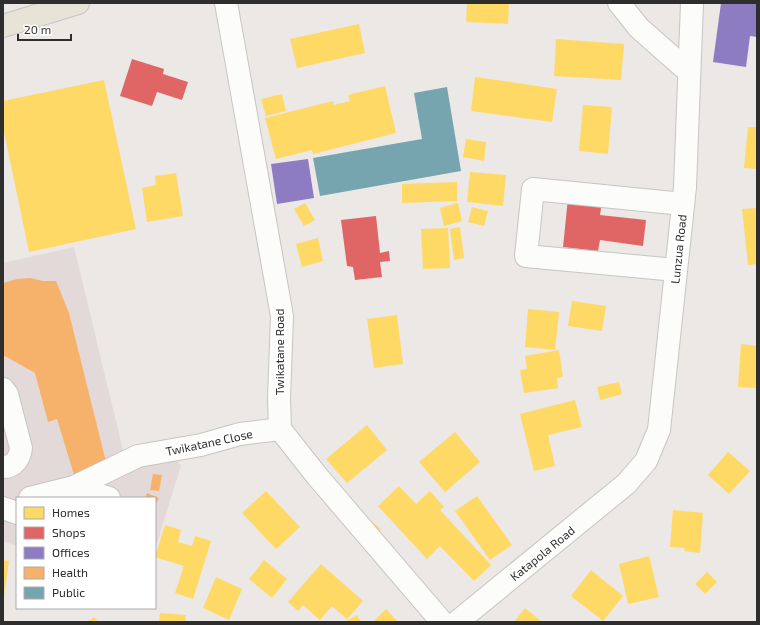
<svg xmlns="http://www.w3.org/2000/svg" width="760" height="625" viewBox="0 0 760 625" font-family="'Exo 2',sans-serif">
<style>
.medical{fill:#e3d9d8}
.homes{fill:#ffd966}
.shops{fill:#e06666}
.offices{fill:#8e7cc3}
.health{fill:#f6b26b}
.public{fill:#76a5af}
.lines{fill:none;stroke-linecap:round;stroke-linejoin:round}
.minor-casing{stroke:#c6c5c4;stroke-width:24}
.major-casing{stroke:#c6c5c4;stroke-width:24}
.minor{stroke:#fcfcfb;stroke-width:22}
.major{stroke:#e6e3d7;stroke-width:22}
.labels{text-anchor:middle;dominant-baseline:central;stroke-width:4;stroke-linejoin:round;paint-order:stroke}
.street-label{font-size:12px;fill:#2e2e2e;stroke:#fff}
</style>
<rect width="100%" height="100%" fill="#ebe8e5"/>
<polygon class="medical" points="74,247 126,463 177,455 179,464 181,465 155,550 155,498 17,498 17,546 3,541 3,263"/>
<g class="homes">
<polygon points="467,3 509,3 508,24 466,22"/>
<polygon points="359,24 365,53 297,68 290,39"/>
<polygon points="556,39 624,44 621,80 554,76"/>
<polygon points="475,77 557,89 552,122 471,111"/>
<polygon points="104,80 136,229 29,252 3,127 3,101"/>
<polygon points="385,86 396,133 313,154 312,150 276,159 265,118 333,101 334,105 350,101 348,95"/>
<polygon points="282,94 286,111 266,116 261,99"/>
<polygon points="583,105 612,107 608,154 579,151"/>
<polygon points="748,127 757,127 757,169 744,168"/>
<polygon points="466,139 486,142 484,161 463,157"/>
<polygon points="470,172 506,175 503,206 467,202"/>
<polygon points="176,173 183,216 147,222 142,188 156,185 155,176"/>
<polygon points="457,182 457,201 402,203 402,184"/>
<polygon points="305,203 315,220 304,226 294,209"/>
<polygon points="458,203 462,221 444,226 440,208"/>
<polygon points="472,207 488,211 484,226 468,222"/>
<polygon points="757,208 757,264 748,265 742,209"/>
<polygon points="460,227 464,258 454,260 450,229"/>
<polygon points="448,228 450,268 423,269 421,229"/>
<polygon points="318,238 323,261 302,267 296,244"/>
<polygon points="572,301 606,306 602,331 568,326"/>
<polygon points="528,309 559,312 555,350 525,347"/>
<polygon points="397,315 403,364 374,368 367,319"/>
<polygon points="741,344 757,346 757,388 738,387"/>
<polygon points="559,350 563,377 557,378 558,388 524,393 520,370 527,369 525,356"/>
<polygon points="619,382 622,394 600,400 597,387"/>
<polygon points="575,400 582,427 548,435 555,466 534,471 520,414"/>
<polygon points="367,425 387,450 347,483 326,459"/>
<polygon points="455,432 480,462 445,492 419,462"/>
<polygon points="728,452 750,471 729,494 708,475"/>
<polygon points="399,486 416,504 430,491 444,507 440,510 491,565 474,581 440,546 427,559 378,506"/>
<polygon points="266,491 300,527 276,549 242,513"/>
<polygon points="477,496 512,545 490,560 455,511"/>
<polygon points="673,510 703,513 700,553 684,551 685,548 670,547"/>
<polygon points="371,521 381,529 375,536 365,528"/>
<polygon points="165,525 181,530 178,542 192,546 195,536 211,541 193,599 175,593 184,566 155,557"/>
<polygon points="649,556 659,597 628,604 619,564"/>
<polygon points="3,560 9,561 4,596 3,596"/>
<polygon points="264,560 287,579 272,598 249,579"/>
<polygon points="321,564 363,601 347,619 332,606 320,620 303,605 298,611 288,602"/>
<polygon points="591,570 623,596 603,621 571,596"/>
<polygon points="707,572 717,582 705,594 695,584"/>
<polygon points="216,577 242,589 229,620 203,608"/>
<polygon points="525,608 542,622 514,622"/>
<polygon points="386,609 398,622 373,622"/>
<polygon points="160,613 186,615 185,622 159,622"/>
<polygon points="357,615 361,622 345,622"/>
<polygon points="94,617 98,622 87,622"/>
</g>
<g class="shops">
<polygon points="132,59 164,69 163,74 188,82 182,100 157,92 152,106 120,96"/>
<polygon points="568,198 602,202 600,215 646,220 643,246 600,240 598,251 563,247"/>
<polygon points="376,216 380,253 389,251 390,261 380,262 382,277 355,280 353,267 347,266 341,220"/>
</g>
<g class="offices">
<polygon points="721,3 757,3 757,37 750,36 746,67 713,62"/>
<polygon points="308,159 314,198 277,204 271,164"/>
</g>
<g class="health">
<polygon points="30,278 43,281 56,281 69,313 108,470 75,478 57,419 48,422 35,373 3,355 3,283 17,279"/>
<polygon points="153,474 162,475 159,491 150,490"/>
<polygon points="147,493 159,498 155,506 155,498 145,498"/>
</g>
<polygon class="public" points="447,87 461,171 320,196 313,158 422,139 414,93"/>
<g class="lines">
<defs>
<g id="minor">
<polyline points="226,3 282,316 279,398 280,429 317,476 442,622"/>
<polyline points="619,3 639,28 689,72"/>
<polyline points="676,270 526,256 533,189 683,204"/>
<path d="M3,389L7,394L21,448C20,458 14,467 3,467"/>
<polyline points="74,487 109,498"/>
<polyline points="30,498 74,487 138,456 201,445 240,434 280,429"/>
<polyline points="3,508 17,513"/>
<polyline points="457,622 626,484 646,461 659,430 685,187 692,3"/>
</g>
<polyline id="major" points="3,26 78,3"/>
</defs>
<use href="#minor" class="minor-casing"/>
<use href="#major" class="major-casing"/>
<use href="#minor" class="minor"/>
<use href="#major" class="major"/>
</g>
<g class="labels">
<g class="street-label">
<text transform="translate(678 249) rotate(-84)">Lunzua Road</text>
<text transform="translate(279 352) rotate(-90)">Twikatane Road</text>
<text transform="translate(209 442) rotate(-12)">Twikatane Close</text>
<text transform="translate(542 553) rotate(-39)">Katapola Road</text>
</g>
</g>
<rect width="760" height="625" fill="none" stroke="#2e2e2e" stroke-width="8"/>
<rect x="16" y="497" width="140" height="112" fill="#ffffff" stroke="#ababab"/>
<rect x="24" y="507" width="20" height="12" fill="#ffd966" stroke="#ababab"/>
<text x="52" y="517" font-size="12" fill="#2e2e2e">Homes</text>
<rect x="24" y="527" width="20" height="12" fill="#e06666" stroke="#ababab"/>
<text x="52" y="537" font-size="12" fill="#2e2e2e">Shops</text>
<rect x="24" y="547" width="20" height="12" fill="#8e7cc3" stroke="#ababab"/>
<text x="52" y="557" font-size="12" fill="#2e2e2e">Offices</text>
<rect x="24" y="567" width="20" height="12" fill="#f6b26b" stroke="#ababab"/>
<text x="52" y="577" font-size="12" fill="#2e2e2e">Health</text>
<rect x="24" y="587" width="20" height="12" fill="#76a5af" stroke="#ababab"/>
<text x="52" y="597" font-size="12" fill="#2e2e2e">Public</text>
<path d="M18 34v6h53v-6" fill="none" stroke="#2e2e2e" stroke-width="2"/>
<text x="24" y="34" font-size="12" fill="#2e2e2e" stroke="#ffffff" stroke-width="3" paint-order="stroke">20 m</text>
</svg>
